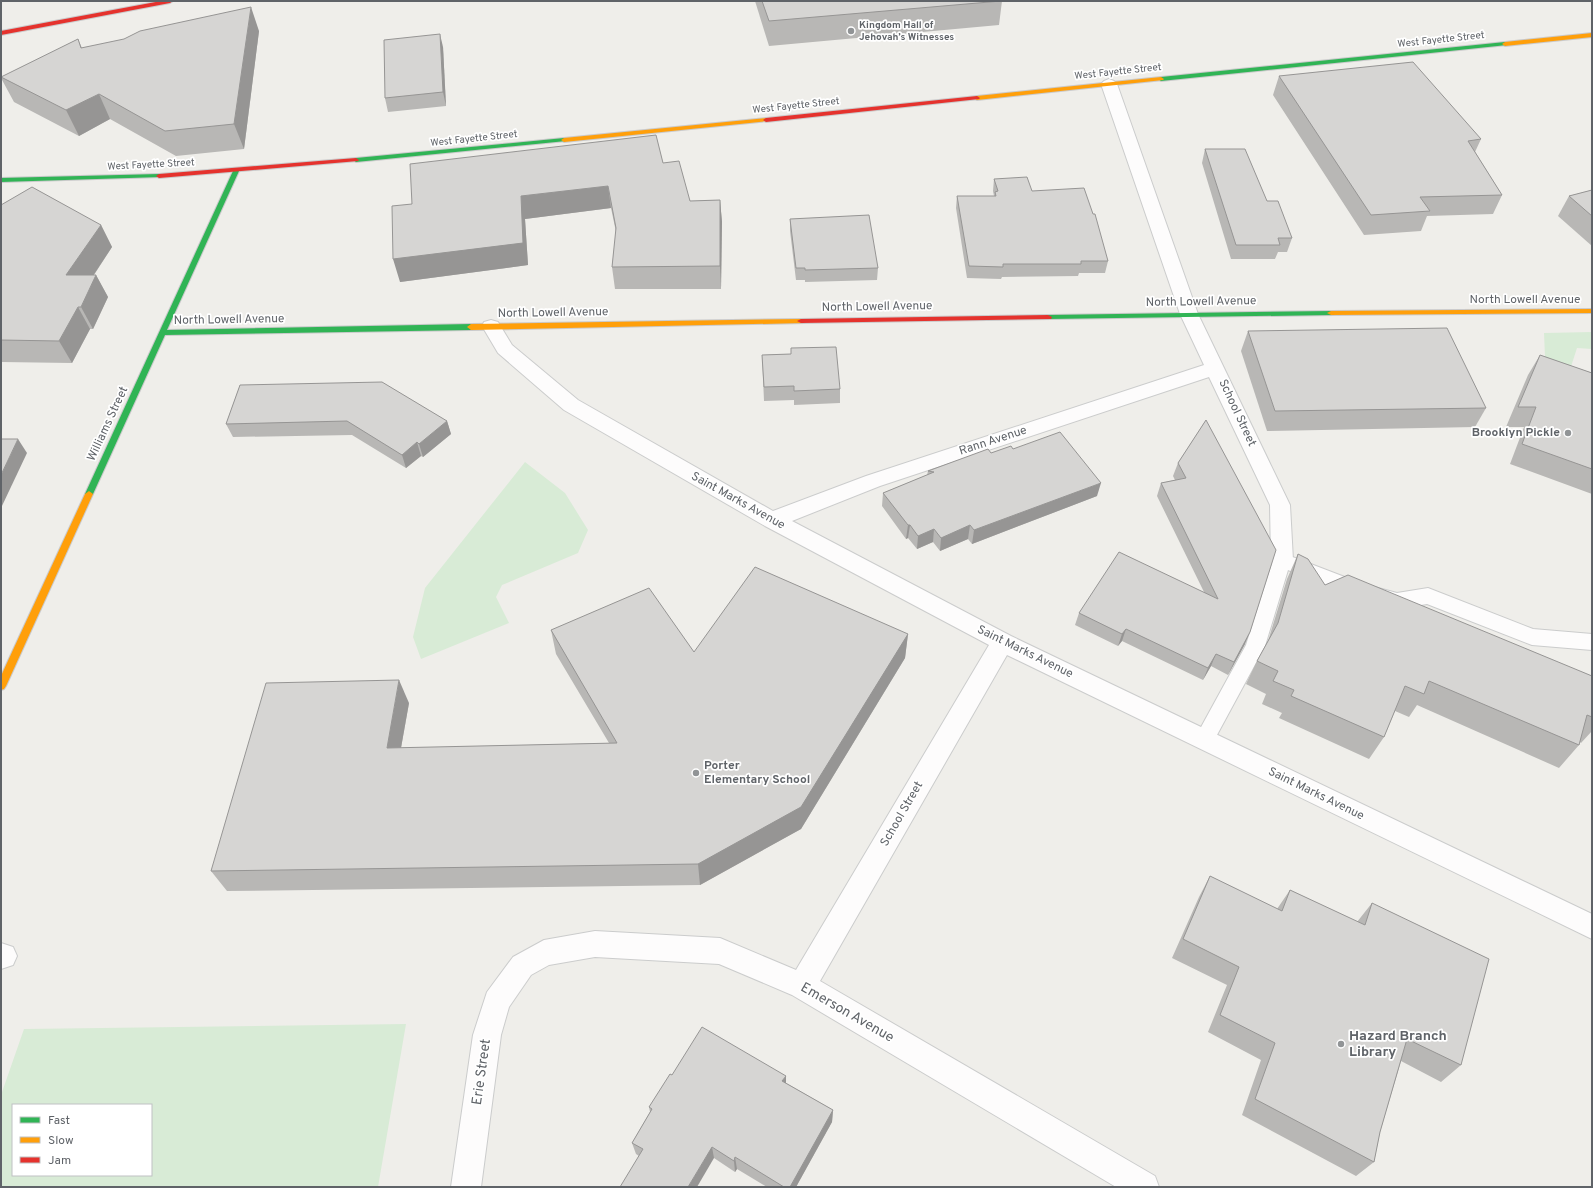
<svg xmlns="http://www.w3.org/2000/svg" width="1593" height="1188" viewBox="0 0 1593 1188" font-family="Overpass,sans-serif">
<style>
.green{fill:#d8ebd6;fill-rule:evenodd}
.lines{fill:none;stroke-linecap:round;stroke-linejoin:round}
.lane-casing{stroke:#cbcccc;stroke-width:2}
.street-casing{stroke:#cbcccc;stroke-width:2}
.fast-casing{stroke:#cacacb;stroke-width:2}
.slow-casing{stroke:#cacacb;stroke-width:2}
.jam-casing{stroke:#cacacb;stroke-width:2}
.lane{fill:#fdfcfc;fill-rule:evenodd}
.street{fill:#fdfcfc;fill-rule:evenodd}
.fast{fill:#30b455;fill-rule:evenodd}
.slow{fill:#ff9f0a;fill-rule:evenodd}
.jam{fill:#e5322d;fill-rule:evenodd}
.wall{fill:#b8b7b5}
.shaded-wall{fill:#969594}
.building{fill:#d6d5d3;stroke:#969594}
.poi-dot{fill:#919496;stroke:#fff;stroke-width:1.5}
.labels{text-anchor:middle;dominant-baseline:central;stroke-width:3.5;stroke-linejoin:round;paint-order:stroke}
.far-poi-label{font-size:10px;font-weight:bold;fill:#5f6368;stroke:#fff;text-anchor:start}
.far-street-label{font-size:10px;fill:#5f6368;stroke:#fff}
.street-label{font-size:12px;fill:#5f6368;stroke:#fff}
.poi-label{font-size:12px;font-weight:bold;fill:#5f6368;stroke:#fff;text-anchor:end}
.near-street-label{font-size:14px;fill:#5f6368;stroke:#fff}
.near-poi-label{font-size:14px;font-weight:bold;fill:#5f6368;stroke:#fff;text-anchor:start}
</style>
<rect width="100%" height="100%" fill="#efeeea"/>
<g class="green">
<polygon points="1592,332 1592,349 1577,348 1564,388 1546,381 1544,333"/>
<polygon points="525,462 565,493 588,530 578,553 502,585 496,597 509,623 421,659 413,637 425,588"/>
<path d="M406,1024L378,1187H1V1095L24,1029ZM13,1105H151V1175H13Z"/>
</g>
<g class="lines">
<defs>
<polygon id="lane" points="1282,553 1363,584 1397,593 1428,588 1533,629 1592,634 1592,650 1532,645 1427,604 1397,609 1352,596 1288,570 1265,646 1211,746 1204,749 1197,746 1194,740 1246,645 1273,560 1275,555"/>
<g id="street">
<polygon points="1109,79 1114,81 1117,84 1198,314 1290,505 1293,560 1290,566 1282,568 1274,566 1271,560 1270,505 1209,377 880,486 792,521 1011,636 1592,914 1592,939 1007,655 820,981 1155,1176 1159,1187 1116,1187 792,995 719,964 595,957 549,965 531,975 509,1007 501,1035 481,1187 451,1187 473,1035 487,992 513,957 544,940 595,931 720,938 796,970 989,645 765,526 564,410 498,353 482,326 484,322 491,320 498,322 512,345 578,400 773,511 866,476 1204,365 1180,314 1101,84 1104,81"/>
<polygon points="1,943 13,947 17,956 13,965 1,969"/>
</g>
<g id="fast">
<polygon points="1505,42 1507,43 1507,45 1161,81 1158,79 1161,77"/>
<polygon points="564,138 567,140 566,141 356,162 353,160 356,158"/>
<polygon points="236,169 239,171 167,330 471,324 475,327 471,330 165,335 93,494 89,497 86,496 85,494 233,171"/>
<polygon points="159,174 161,175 161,177 1,182 1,178"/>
<polygon points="1331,311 1334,311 1334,315 1048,319 1044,317 1048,315"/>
</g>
<g id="slow">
<polygon points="1592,33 1592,37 1505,46 1502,44 1505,42"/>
<polygon points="1161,77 1164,79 1163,80 977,100 974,98 977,96"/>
<polygon points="766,118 768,119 768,121 564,142 561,140 564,138"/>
<polygon points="1592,309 1592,313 1331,315 1327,313 1331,311"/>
<polygon points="801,319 805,321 804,323 471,330 467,327 471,324"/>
<polygon points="89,491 93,494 6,686 4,689 1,690 1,676 85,494"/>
</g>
<g id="jam">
<polygon points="161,1 173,1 170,3 1,35 1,31"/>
<polygon points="977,96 980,98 979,99 766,122 763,120 766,118"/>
<polygon points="356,158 359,160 358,161 159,178 156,176 159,174"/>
<polygon points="1048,315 1052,317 1051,319 801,323 797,321 801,319"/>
</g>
</defs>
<use href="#lane" class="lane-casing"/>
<use href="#street" class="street-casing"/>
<use href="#fast" class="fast-casing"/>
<use href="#slow" class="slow-casing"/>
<use href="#jam" class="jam-casing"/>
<use href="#lane" class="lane"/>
<use href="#street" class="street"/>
<use href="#fast" class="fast"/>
<use href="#slow" class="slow"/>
<use href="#jam" class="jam"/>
</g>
<g class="wall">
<polygon points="755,1 1002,1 999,25 769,46"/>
<polygon points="259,31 244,149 176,156 110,119 79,136 14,102 1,78 78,39 82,48"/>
<polygon points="443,47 446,106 388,112 385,98"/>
<polygon points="1279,76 1481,139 1475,152 1502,195 1493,214 1427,216 1421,231 1364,235 1273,95"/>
<polygon points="1205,149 1267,201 1292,238 1287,252 1278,252 1275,259 1231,259 1202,163"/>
<polygon points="663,163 690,201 720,200 722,222 721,289 615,289 612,267 616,232 611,208 525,219 528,265 400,282 412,204"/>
<polygon points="994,179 1032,191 1108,261 1105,273 1079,273 1078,276 1002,277 1001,279 967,278 956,208 957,196 994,196 993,191"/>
<polygon points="1592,190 1592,246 1558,216 1569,196"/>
<polygon points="1,205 101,225 112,247 94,275 96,275 108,297 93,329 90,329 72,363 1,362"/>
<polygon points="790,219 878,268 877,280 805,282 805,280 796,280 790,231"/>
<polygon points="1248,331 1486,408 1475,427 1267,431 1241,351"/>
<polygon points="791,348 840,389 840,403 794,405 794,400 764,401 762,355 791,354"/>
<polygon points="1540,355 1592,373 1592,494 1510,464 1524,427 1506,427 1528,375"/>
<polygon points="240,385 447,421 451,434 423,457 421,456 406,468 352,435 233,437 226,424"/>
<polygon points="1206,420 1245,644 1228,675 1211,666 1203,680 1122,641 1118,646 1075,625 1079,613 1204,592 1157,496 1161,483 1175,480 1173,476 1178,463"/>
<polygon points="1013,449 1097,496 972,544 968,539 940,551 933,542 917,549 908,538 906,539 882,506 883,493 927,475 928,471 991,453"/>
<polygon points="1298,554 1325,585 1592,676 1592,731 1581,743 1580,742 1579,745 1559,768 1417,705 1409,717 1395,711 1384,737 1369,759 1279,718 1282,713 1262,704 1266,694 1246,684 1257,661 1268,641 1287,579"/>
<polygon points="551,630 694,652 908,634 905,658 801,829 700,885 227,891 211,871 409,703 401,748 609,743 556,654"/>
<polygon points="1210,876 1277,909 1290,890 1357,922 1372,903 1461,1065 1441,1082 1401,1061 1380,1132 1374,1162 1356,1176 1242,1115 1261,1060 1208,1032 1227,985 1172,958 1199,897"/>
<polygon points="672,1075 786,1076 786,1083 833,1110 832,1122 796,1187 767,1187 737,1169 735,1172 714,1158 639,1156 636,1154 632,1143 650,1112 649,1107"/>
</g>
<g class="shaded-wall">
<polygon points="251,7 259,31 244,149 234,124"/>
<polygon points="440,34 443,47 446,106 443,92"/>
<polygon points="99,94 110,119 79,136 66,110"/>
<polygon points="608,186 611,208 525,219 528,265 400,282 393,259 521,196"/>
<polygon points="720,200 722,222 721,289 720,266"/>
<polygon points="101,225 112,247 79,297 66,275"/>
<polygon points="96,275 108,297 93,329 81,307"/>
<polygon points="78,307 90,329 72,363 59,341"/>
<polygon points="447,421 451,434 423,457 419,444"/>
<polygon points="18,439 27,453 1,508 1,475"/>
<polygon points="417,442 421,456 406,468 402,455"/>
<polygon points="1101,483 1097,496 972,544 974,530"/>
<polygon points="908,525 910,525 908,538 906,539"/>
<polygon points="970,525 968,539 940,551 941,538"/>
<polygon points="934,529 933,542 917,549 918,536"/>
<polygon points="1126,629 1122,641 1118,646 1122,634"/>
<polygon points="1250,632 1245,644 1228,675 1234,662"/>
<polygon points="908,634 905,658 801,829 700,885 698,864"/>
<polygon points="1216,654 1211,666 1203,680 1208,668"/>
<polygon points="399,680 409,703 397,770 387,748"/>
<polygon points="786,1076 786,1088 782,1081"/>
<polygon points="833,1110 832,1122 796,1187 790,1187"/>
<polygon points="712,1147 714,1158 697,1187 688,1187"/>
<polygon points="735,1157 737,1169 735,1172 734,1161"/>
</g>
<g class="building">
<polygon points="762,1 1001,1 769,21"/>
<polygon points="251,7 234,124 165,131 99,94 66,110 1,77 78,39 81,48 124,39 140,31"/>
<polygon points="440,34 443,92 385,98 384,40"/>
<polygon points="1413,62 1481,139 1468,141 1502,195 1420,197 1430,211 1371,215 1279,76"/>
<polygon points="656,135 663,163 679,161 690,201 720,200 720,266 612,267 616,228 608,186 521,196 523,243 393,259 392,206 412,204 410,164"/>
<polygon points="1205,149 1245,149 1267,201 1278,201 1292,238 1278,238 1280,245 1236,245"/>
<polygon points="1027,177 1032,191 1084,188 1093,214 1095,214 1108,261 1081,261 1081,264 1003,264 1003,267 969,266 957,196 996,196 995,192 998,191 994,179"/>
<polygon points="32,187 101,225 66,275 96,275 81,307 78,307 59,341 1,340 1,205"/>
<polygon points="1592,190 1592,216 1569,196"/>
<polygon points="869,215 878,268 805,270 805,268 796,268 790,219"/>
<polygon points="1447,328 1486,408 1275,411 1248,331"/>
<polygon points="836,347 840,389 794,391 794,386 764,387 762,355 791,354 791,348"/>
<polygon points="1540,355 1592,373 1592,469 1522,444 1536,407 1518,407"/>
<polygon points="382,382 447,421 419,444 417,442 402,455 347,421 226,424 240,385"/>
<polygon points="1206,420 1276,550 1250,632 1234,662 1216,654 1208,668 1126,629 1122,634 1079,613 1119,552 1218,599 1161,483 1186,478 1178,463"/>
<polygon points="1060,432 1101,483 974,530 970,525 941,538 934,529 918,536 910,525 908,525 883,493 934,472 928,471 988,449 991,453 1011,446 1013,449"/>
<polygon points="1,439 18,439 1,475"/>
<polygon points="1298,554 1308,559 1325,585 1348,575 1592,676 1592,717 1587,715 1579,745 1429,681 1424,694 1405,686 1384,737 1291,696 1294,690 1273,681 1278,671 1257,661 1278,623"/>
<polygon points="755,567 908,634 801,807 698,864 211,871 266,683 399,680 387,748 617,743 551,630 649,588 694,652"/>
<polygon points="1210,876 1282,911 1290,890 1365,925 1372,903 1489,959 1461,1065 1407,1039 1380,1132 1374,1162 1255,1099 1275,1043 1220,1015 1239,967 1183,939"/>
<polygon points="702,1027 786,1076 782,1081 833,1110 790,1187 784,1187 735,1157 734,1161 712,1147 688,1187 620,1187 643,1149 632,1143 652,1109 649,1107 670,1074 672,1075"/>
</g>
<g class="poi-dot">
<circle cx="851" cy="31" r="4"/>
<circle cx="1568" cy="433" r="4"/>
<circle cx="696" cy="773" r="4"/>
<circle cx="1341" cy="1044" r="4"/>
</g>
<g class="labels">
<g class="far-poi-label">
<text x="859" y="25">Kingdom Hall of<tspan x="859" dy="12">Jehovah’s Witnesses</tspan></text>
</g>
<g class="far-street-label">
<text transform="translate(1441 40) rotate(-6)">West Fayette Street</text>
<text transform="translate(1118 72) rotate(-6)">West Fayette Street</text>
<text transform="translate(796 106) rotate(-6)">West Fayette Street</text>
<text transform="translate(474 139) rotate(-6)">West Fayette Street</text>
<text transform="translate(151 165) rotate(-3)">West Fayette Street</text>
</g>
<g class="street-label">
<text x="1525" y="300">North Lowell Avenue</text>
<text transform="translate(1201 302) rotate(-1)">North Lowell Avenue</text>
<text transform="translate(877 307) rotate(-1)">North Lowell Avenue</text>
<text transform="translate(553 313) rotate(-1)">North Lowell Avenue</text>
<text transform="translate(229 320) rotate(-1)">North Lowell Avenue</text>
<text transform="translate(1237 413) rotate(65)">School Street</text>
<text transform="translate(108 424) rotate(-65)">Williams Street</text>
<text transform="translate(993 441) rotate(-18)">Rann Avenue</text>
<text transform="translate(738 501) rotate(29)">Saint Marks Avenue</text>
<text transform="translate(1025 652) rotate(26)">Saint Marks Avenue</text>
<text transform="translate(1316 794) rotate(26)">Saint Marks Avenue</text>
<text transform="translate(902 814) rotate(-60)">School Street</text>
</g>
<g class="poi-label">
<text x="1560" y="433">Brooklyn Pickle</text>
<text x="704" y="766" text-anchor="start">Porter<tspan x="704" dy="14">Elementary School</tspan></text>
</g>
<g class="near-street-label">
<text transform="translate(847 1013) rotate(30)">Emerson Avenue</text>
<text transform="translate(482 1072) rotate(-82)">Erie Street</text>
</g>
<g class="near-poi-label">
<text x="1349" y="1036">Hazard Branch<tspan x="1349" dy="16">Library</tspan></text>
</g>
</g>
<rect width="1593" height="1188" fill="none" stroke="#5f6368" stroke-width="4"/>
<rect x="12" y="1104" width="140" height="72" fill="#ffffff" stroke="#bfc1c3"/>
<rect x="20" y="1117" width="20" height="6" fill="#30b455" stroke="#bfc1c3"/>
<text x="48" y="1124" font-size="12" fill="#5f6368">Fast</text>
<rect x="20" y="1137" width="20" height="6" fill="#ff9f0a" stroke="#bfc1c3"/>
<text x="48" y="1144" font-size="12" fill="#5f6368">Slow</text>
<rect x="20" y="1157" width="20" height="6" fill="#e5322d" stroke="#bfc1c3"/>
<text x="48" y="1164" font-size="12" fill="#5f6368">Jam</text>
</svg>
